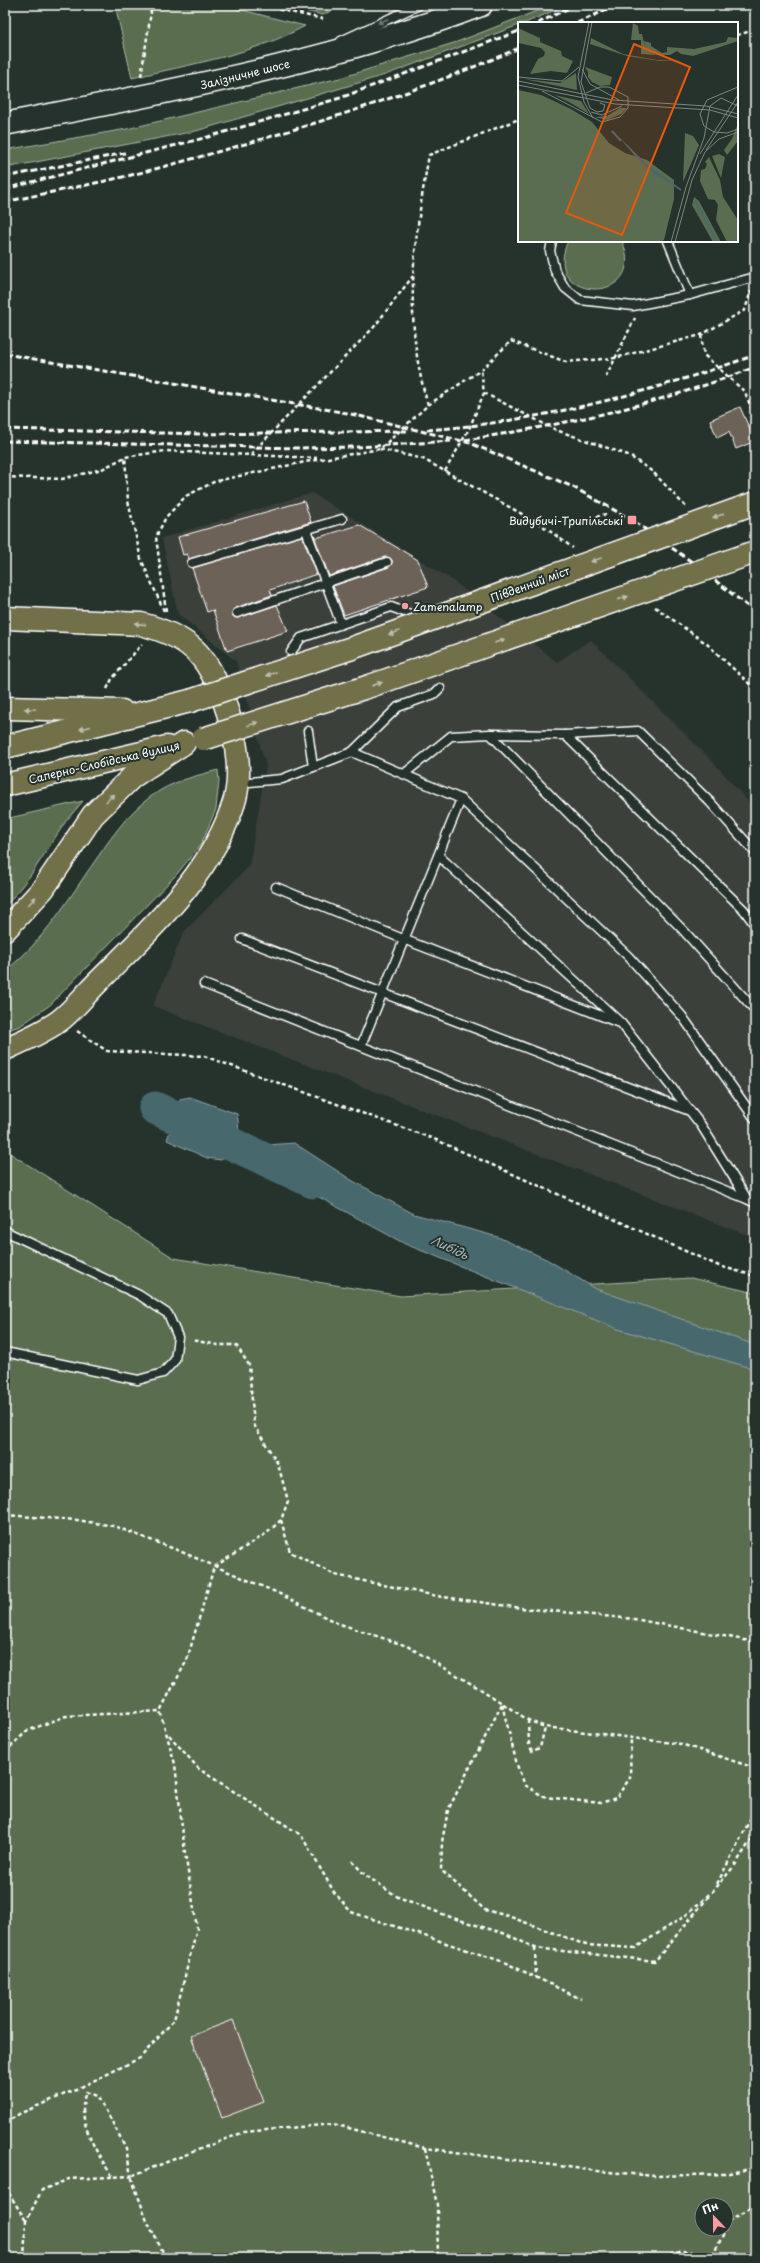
<svg xmlns="http://www.w3.org/2000/svg" width="760" height="2263" viewBox="0 0 760 2263" font-family="'Playpen Sans',sans-serif">
<style>
.built{fill:#3b413a}
.green{fill:#5a6d50;stroke:#acb6a8;fill-rule:evenodd}
.water{fill:#47686d;stroke:#91a4a7}
.lines{fill:none;stroke-linecap:round;stroke-linejoin:round}
.river{stroke:#47686d;stroke-width:33}
.building{fill:#6d6259;stroke:#fff}
.lane-casing{stroke:#fff;stroke-width:11}
.secondary-casing{stroke:#fff;stroke-width:25}
.primary-casing{stroke:#fff;stroke-width:25}
.path{stroke:#fff;stroke-width:2.5;stroke-dasharray:4 3;stroke-linecap:butt}
.lane{stroke:#26332d;stroke-width:8}
.secondary{stroke:#26332d;stroke-width:22}
.primary{stroke:#71704a;stroke-width:22}
.rail{stroke:#fff;stroke-width:3;stroke-dasharray:6 3;stroke-linecap:butt}
.primary-bridge-casing{stroke:#fff;stroke-width:25;stroke-linecap:butt}
.primary-bridge{stroke:#71704a;stroke-width:22}
.oneway{fill:#727a76}
.oneway2{fill:#bfbfae}
.poi-dot{fill:#ff9aa2;stroke:#26332d;stroke-width:1.5}
.labels{text-anchor:middle;dominant-baseline:central;stroke-width:4;stroke-linejoin:round;paint-order:stroke}
.street-label{font-size:11px;fill:#fff;stroke:#26332d}
.poi-label{font-size:11px;fill:#fff;stroke:#26332d;text-anchor:end}
.water-label{font-size:12px;font-style:italic;fill:#acbbbd;stroke:#26332d}
.inset-river{fill:none;stroke:#47686d;stroke-width:2}
.inset-road{fill:none;stroke:#7d8581;stroke-width:1}
.view{fill:#e8590c;fill-opacity:0.15;stroke:#e8590c;stroke-width:2}
.inset-edge{fill:none;stroke:#fff;stroke-width:2}
</style>
<rect width="100%" height="100%" fill="#26332d"/>
<filter id="ink" filterUnits="userSpaceOnUse"><feTurbulence type="fractalNoise" baseFrequency=".025" numOctaves="2"/><feDisplacementMap in="SourceGraphic" scale="8" xChannelSelector="R" yChannelSelector="G"/><feConvolveMatrix kernelMatrix="1 2 1 2 8 2 1 2 1" color-interpolation-filters="sRGB"/></filter>
<g filter="url(#ink)">
<polygon class="built" points="312,493 452,580 557,662 591,640 714,763 755,809 755,1238 153,1006 184,932 249,866 266,766 236,661 178,614 162,538"/>
<g class="green">
<path d="M115,5H222L305,26C251,55 191,64 132,78Z"/>
<polygon points="279,5 342,5 323,15"/>
<polygon points="552,5 567,5 525,23 519,23 519,25 385,75 196,131 5,168 5,150 127,129 340,78 457,42"/>
<path d="M568,241H622C650,306 539,304 568,241Z"/>
<path d="M218,770L219,781L216,809L201,844L177,874L50,1005L20,1026L5,1031V971C44,941 69,898 97,858C115,832 133,806 161,790C178,780 199,775 218,770Z"/>
<polygon points="83,801 66,821 30,876 5,907 5,819"/>
<path d="M5,1150L174,1258L401,1296L691,1278L755,1293V2258H5ZM702,2205H726V2229H702Z"/>
</g>
<g class="water">
<path d="M190,1097L237,1114C241,1135 238,1147 221,1160L207,1158L167,1140L180,1099Z"/>
<polygon points="294,1143 353,1181 414,1214 498,1237 548,1260 596,1289 755,1345 755,1369 618,1329 405,1244 273,1172 268,1145"/>
</g>
<g class="lines">
<polyline class="river" points="155,1108 313,1182"/>
</g>
<g class="building">
<polygon points="740,407 755,441 736,449 729,432 717,438 710,420"/>
<polygon points="304,501 311,522 189,559 187,554 183,555 178,537"/>
<polygon points="359,525 418,560 428,587 344,615 333,586 389,567 392,563 392,560 385,557 329,576 313,533 316,538"/>
<polygon points="302,536 317,574 270,590 272,595 235,608 232,612 234,617 238,618 277,605 288,631 227,651 213,610 207,612 192,568"/>
<polygon points="233,2020 264,2102 222,2118 191,2036"/>
</g>
<g class="lines">
<defs>
<g id="lane">
<polyline points="341,41 419,5"/>
<polyline points="552,241 550,251 555,271 565,288 580,300 633,306 690,295 755,277"/>
<polyline points="668,241 690,295"/>
<polyline points="306,530 341,624"/>
<polyline points="192,563 342,519"/>
<polyline points="237,613 387,562"/>
<polyline points="291,652 301,638 391,607 410,614"/>
<polyline points="308,731 313,767"/>
<polyline points="490,734 565,735 744,910 755,925"/>
<polyline points="565,735 638,731 710,802 755,852"/>
<polyline points="352,752 461,799 628,956 682,1016 755,1119"/>
<polyline points="404,774 451,736 490,734 683,930 755,1010"/>
<polyline points="238,783 282,779 352,752 398,707 434,694 440,688"/>
<polyline points="439,856 621,1023 701,1125 747,1199 755,1203"/>
<polyline points="276,887 403,939 617,1022"/>
<polyline points="242,939 690,1111"/>
<polyline points="204,984 747,1199"/>
<polyline points="361,1046 461,799"/>
<polyline points="5,1231 139,1295 168,1314 178,1337 175,1360 163,1373 138,1380 5,1352"/>
</g>
<path id="secondary" d="M5,124C165,92 328,63 481,5"/>
<g id="primary">
<path d="M5,618L141,624C190,637 207,654 224,701C234,729 243,769 235,799C214,871 153,927 101,979C87,992 74,1010 59,1021C42,1033 23,1041 5,1049"/>
<polyline points="5,708 122,711"/>
<polyline points="5,747 190,701"/>
<polyline points="5,785 167,747"/>
<polyline points="5,930 43,889 93,815 132,777 184,743"/>
</g>
</defs>
<use href="#lane" class="lane-casing"/>
<use href="#secondary" class="secondary-casing"/>
<use href="#primary" class="primary-casing"/>
<g class="path">
<polyline points="258,5 323,19"/>
<polyline points="737,35 755,30"/>
<polyline points="141,76 151,12 149,5"/>
<polyline points="701,335 704,355 745,392 755,418"/>
<polyline points="606,377 635,318"/>
<polyline points="484,393 556,430 628,455 653,472 686,507"/>
<path d="M428,405C402,319 414,240 429,155L519,119"/>
<polyline points="380,449 423,459 540,524 573,548"/>
<polyline points="251,454 374,327 413,276"/>
<polyline points="445,471 469,429 484,393 481,370"/>
<polyline points="5,477 62,479 102,469 125,457"/>
<polyline points="596,517 606,514"/>
<polyline points="750,574 755,579"/>
<polyline points="655,607 707,644 755,689"/>
<polyline points="164,611 141,559 128,501 125,457 165,451 317,458"/>
<polyline points="166,611 156,537 166,517 186,496 216,481 305,462 380,449 428,405 481,370 511,341 566,362 615,358 701,335 745,310 751,291"/>
<polyline points="107,689 112,679 142,644"/>
<polyline points="77,1031 107,1051 204,1056 434,1139 719,1266 755,1276"/>
<polyline points="5,1515 77,1520 114,1526 177,1550 278,1593 337,1623 407,1646 482,1690 528,1720 545,1727 681,1744 755,1768"/>
<polyline points="281,1520 290,1552 335,1575 437,1596 521,1608 634,1619 755,1642"/>
<polyline points="502,1704 448,1810 442,1842 441,1870 485,1910 508,1916 586,1945 635,1948 685,1916 715,1889 735,1865 755,1834"/>
<polyline points="502,1704 517,1765 525,1785 544,1797 601,1803 616,1798 630,1778 631,1737"/>
<polyline points="528,1720 529,1744 532,1751 540,1748 545,1727"/>
<polyline points="169,1735 199,1769 301,1835 334,1892 351,1912 504,1962 581,1999"/>
<polyline points="5,1752 27,1731 66,1716 160,1711"/>
<polyline points="352,1861 365,1875 398,1897 453,1918 506,1934 535,1948 655,1961 710,1895"/>
<polyline points="717,1884 755,1810"/>
<polyline points="535,1948 536,1977"/>
<polyline points="5,2123 19,2114 79,2088 140,2058 174,2020 197,1928 185,1853 175,1764 160,1711 187,1660 214,1567 267,1533 281,1520 288,1501 278,1464 254,1425 249,1365 236,1345 218,1345 191,1340"/>
<polyline points="425,2148 437,2205 438,2258"/>
<polyline points="5,2187 26,2221"/>
<polyline points="726,2228 731,2219 755,2206"/>
<path d="M24,2258L26,2221L42,2190L69,2179L131,2176L126,2148L108,2114L97,2096L86,2092C75,2120 97,2153 112,2176"/>
<polyline points="166,2258 147,2221 131,2176 244,2132 333,2124 425,2148 597,2171 655,2176 725,2174 755,2168"/>
<polyline points="663,2258 681,2251 714,2253 726,2229"/>
</g>
<use href="#lane" class="lane"/>
<use href="#secondary" class="secondary"/>
<use href="#primary" class="primary"/>
<g class="rail">
<polyline points="538,23 575,5"/>
<polyline points="577,23 617,5"/>
<polyline points="5,177 125,153"/>
<polyline points="5,189 208,137 340,98 519,31"/>
<path d="M5,202C55,191 106,182 155,169C278,136 402,99 519,48"/>
<polyline points="5,354 347,413 470,443 573,487 632,520 692,562 755,612"/>
<polyline points="5,429 202,434 409,431"/>
<path d="M427,430C539,422 649,393 755,355"/>
<path d="M465,440C564,425 661,404 755,367"/>
<polyline points="5,441 298,448 358,447 451,441"/>
</g>
<defs>
<g id="primary-bridge">
<polyline points="190,701 352,648 755,503"/>
<polyline points="203,739 367,687 755,552"/>
</g>
</defs>
<use href="#primary-bridge" class="primary-bridge-casing"/>
<use href="#primary-bridge" class="primary-bridge"/>
</g>
<defs><path id="oneway-solid" d="M-6-.8H1V-3.2L6.5 0L1 3.2V.8H-6Z"/></defs>
<use class="oneway" href="#oneway-solid" transform="translate(383 21) rotate(156)"/>
<g class="oneway2">
<use href="#oneway-solid" transform="translate(718 516) rotate(161)"/>
<use href="#oneway-solid" transform="translate(596 560) rotate(159)"/>
<use href="#oneway-solid" transform="translate(623 598) rotate(-19)"/>
<use href="#oneway-solid" transform="translate(140 624) rotate(-173)"/>
<use href="#oneway-solid" transform="translate(394 633) rotate(160)"/>
<use href="#oneway-solid" transform="translate(500 641) rotate(-19)"/>
<use href="#oneway-solid" transform="translate(271 674) rotate(162)"/>
<use href="#oneway-solid" transform="translate(377 684) rotate(-19)"/>
<use href="#oneway-solid" transform="translate(30 709) rotate(-177)"/>
<use href="#oneway-solid" transform="translate(253 724) rotate(-17)"/>
<use href="#oneway-solid" transform="translate(85 728) rotate(166)"/>
<use href="#oneway-solid" transform="translate(110 798) rotate(-45)"/>
<use href="#oneway-solid" transform="translate(32 901) rotate(-47)"/>
</g>
</g>
<g class="poi-dot">
<rect x="627" y="515" width="10" height="10" rx="2"/>
<circle cx="405" cy="606" r="4"/>
</g>
<g class="labels">
<g class="street-label">
<text transform="translate(245 74) rotate(-14)">Залізничне шосе</text>
<text transform="translate(530 584) rotate(-20)">Південний міст</text>
<text transform="translate(104 762) rotate(-13)">Саперно-Слобідська вулиця</text>
</g>
<g class="poi-label">
<text x="623" y="520">Видубичі-Трипільські</text>
<text x="413" y="606" text-anchor="start">Zamenalamp</text>
</g>
<g class="water-label">
<text transform="translate(450 1247) rotate(25)">Либідь</text>
</g>
</g>
<g transform="translate(518 22)">
<rect width="220" height="220" fill="#26332d"/>
<path d="M115,1L120,4L121,12H124L127,25L138,33L123,32V18H113ZM0,6L22,16V20L43,29L44,34L55,39L49,51L33,49L12,52L20,37L26,34L27,30L23,26L0,21ZM210,15L220,16V19L175,34L163,32L159,29L152,33H139L127,25L126,19L133,21V24L144,31L149,30V25L176,27L208,20ZM73,16L105,32L139,38L164,39H142L109,34L72,22ZM67,45L94,55L92,63L82,64L74,60L70,55V50ZM58,51L59,68L6,57L42,61ZM0,68L23,73L53,87L74,100L91,121L107,131L129,138L156,158V177L146,218L141,220H0ZM36,73L63,79L71,92L51,80ZM102,86H109L103,92L89,98L77,95L89,94ZM220,101V119L209,133L206,128L214,117ZM167,111L175,114L181,123L165,160ZM201,132L207,135L203,156L194,134ZM191,135L202,158L205,175L220,198V220H209L198,198L200,183L197,178L190,177L182,159L183,148L187,147L189,142L187,140ZM176,175L181,179L203,220H195L174,183Z" fill="#5a6d50"/>
<path d="M101,115L132,145L148,156L140,155L122,140Z" fill="#47686d"/>
<path class="inset-river" d="M94,109L103,119M146,156L163,168M177,178L199,220"/>
<path class="inset-road" d="M71,0L60,55L66,80L75,96M74,0L63,60L72,86L79,90L85,89L87,83L82,81M64,47L72,62L101,78M0,55L44,59L61,45M0,59L95,78L188,84L220,92M0,63L97,82L192,88L220,96M220,65L189,78L182,92L186,104L196,110L209,111L220,107M24,69L84,100L102,95L110,86V75L91,65H82L68,71M73,90L84,93L104,84M188,128L220,80M182,132L220,73M153,220L168,165L186,116L192,84L203,76L220,84M157,220L174,158L187,130L201,117L220,110"/>
<path class="view" d="M116,22L172,45L104,213L48,191Z"/>
<rect width="220" height="220" class="inset-edge"/>
</g>
<rect width="760" height="2263" fill="none" stroke="#26332d" stroke-width="20"/>
<rect x="10" y="10" width="740" height="2243" fill="none" stroke="#fff" stroke-width="1.5" filter="url(#ink)"/>
<g transform="translate(714 2217) rotate(338)"><circle r="19" fill="#26332d" stroke="#7d8581"/>
<path d="M0-3L7 15L0 10L-7 15Z" fill="#ff9aa2"/>
<text y="-6" font-size="11" font-weight="bold" text-anchor="middle" fill="#ffffff">Пн</text>
</g>
</svg>
